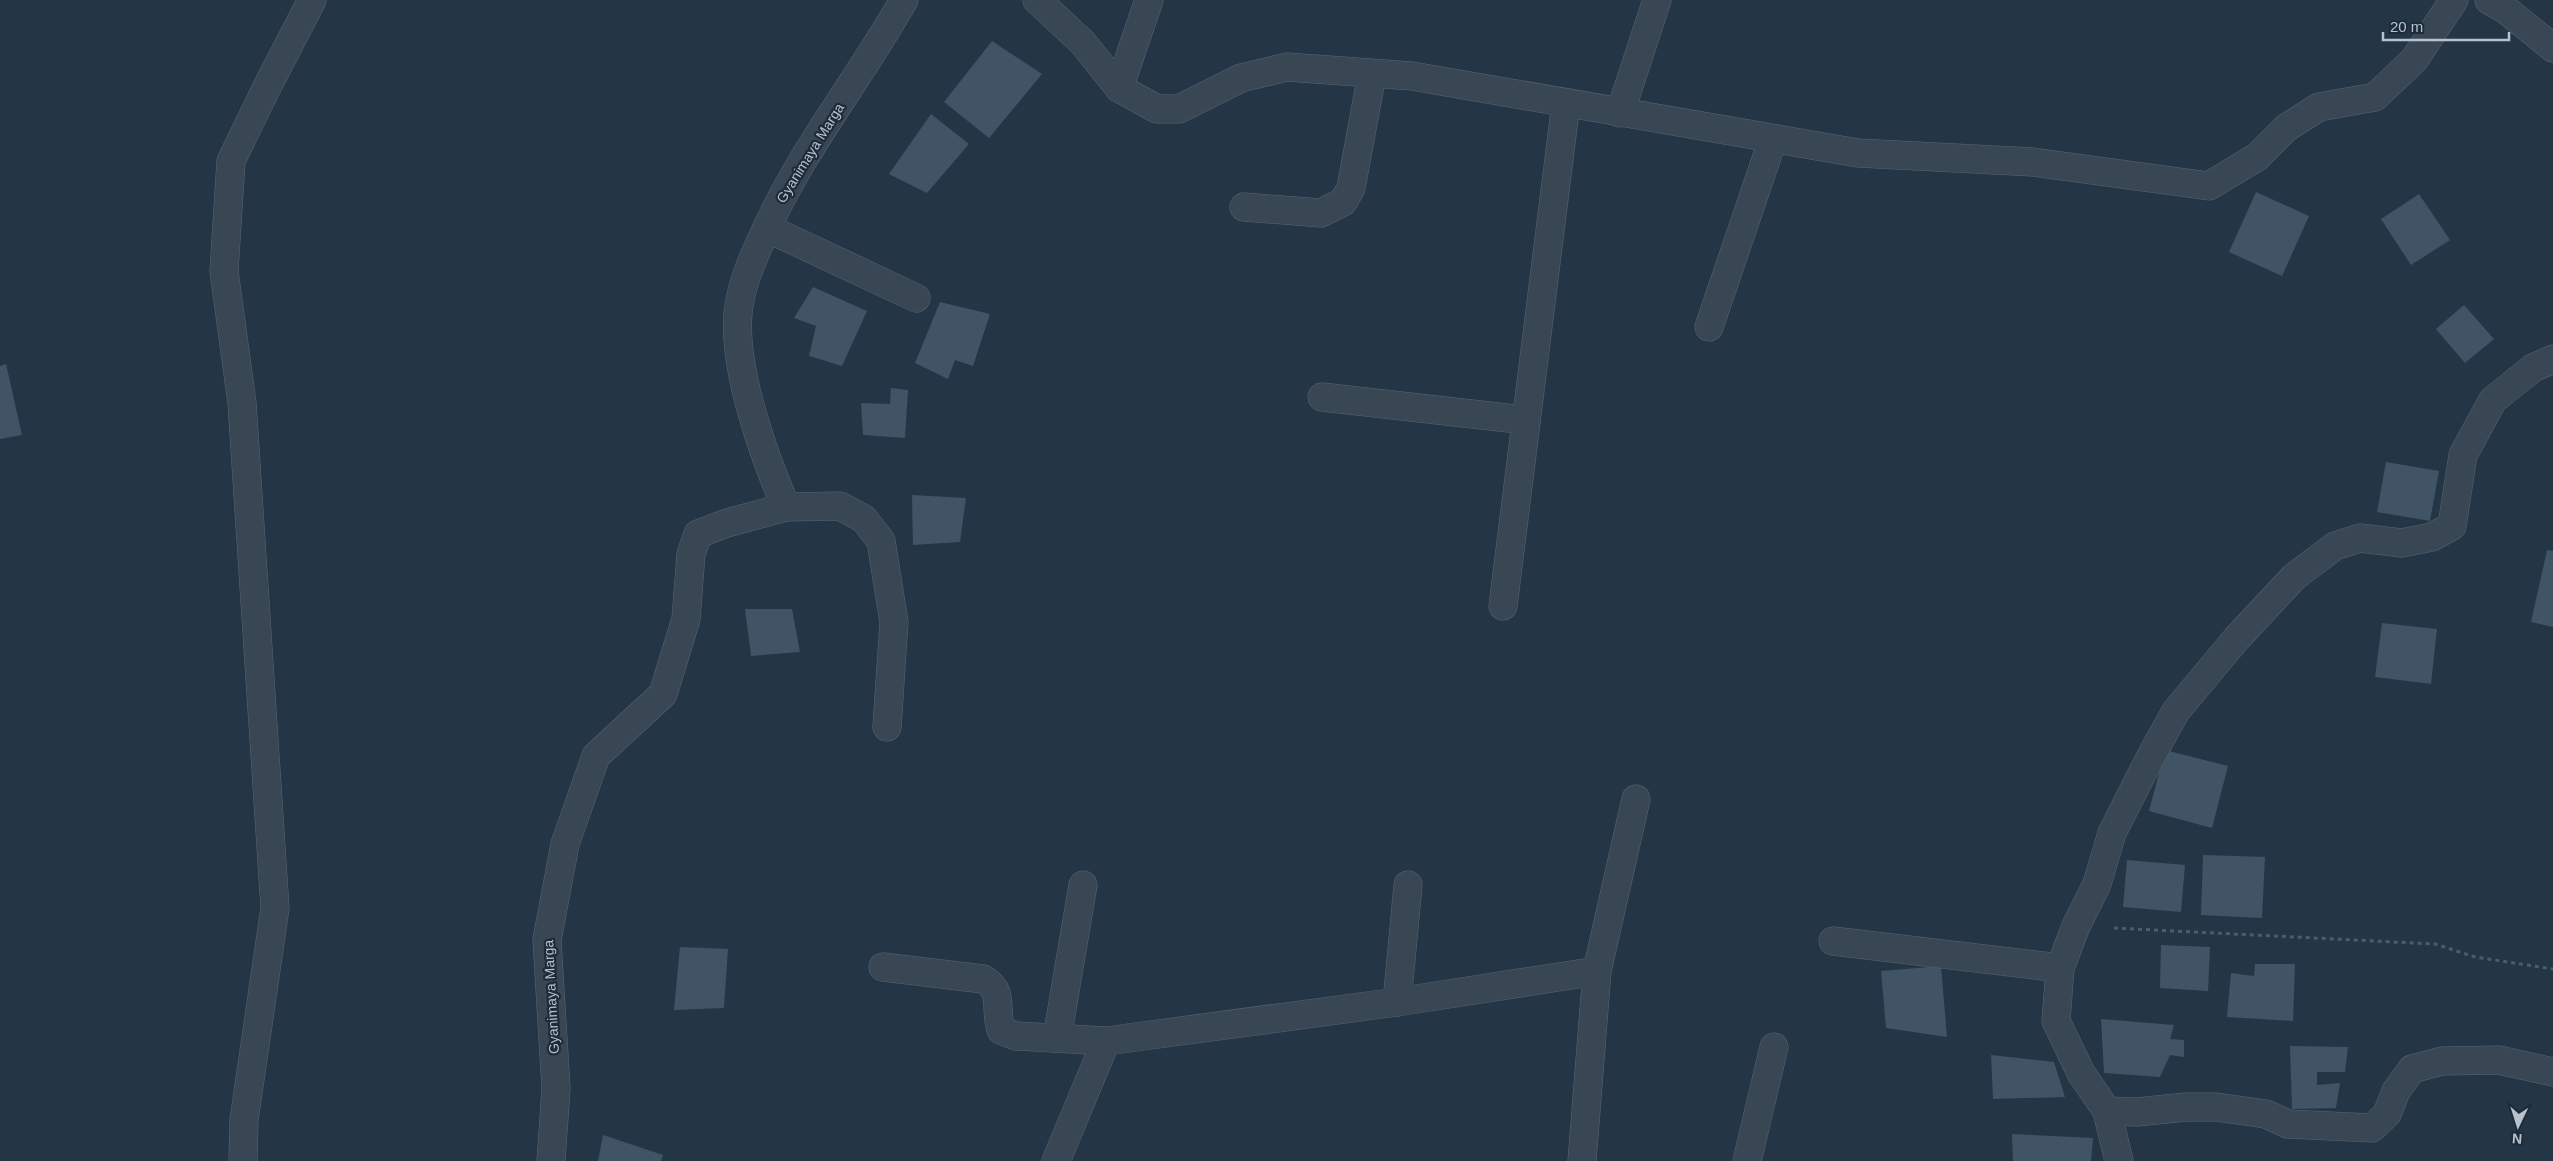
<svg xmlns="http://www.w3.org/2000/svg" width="2553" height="1161" viewBox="0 0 2553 1161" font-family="Helvetica,sans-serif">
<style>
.building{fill:#405465}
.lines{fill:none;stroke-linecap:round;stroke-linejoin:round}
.minor-casing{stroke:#586572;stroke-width:29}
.path{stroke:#456262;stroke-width:3;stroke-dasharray:4 4;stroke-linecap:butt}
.minor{stroke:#394755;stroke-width:28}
.labels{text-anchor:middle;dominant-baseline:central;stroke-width:4.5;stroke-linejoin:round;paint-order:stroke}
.street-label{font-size:14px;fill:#b7c2ce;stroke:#1e2c3a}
</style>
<rect width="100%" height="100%" fill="#243546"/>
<g class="building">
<polygon points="992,41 1042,74 989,138 944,102"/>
<polygon points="931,114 969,144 927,193 889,174"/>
<polygon points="2256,192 2309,216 2282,276 2229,252"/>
<polygon points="2419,194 2450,240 2411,265 2381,219"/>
<polygon points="813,287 867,311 842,366 809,356 816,326 794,318"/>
<polygon points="940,302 990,314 973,366 955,360 948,379 915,363"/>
<polygon points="2464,305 2494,339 2465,363 2436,329"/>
<polygon points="6,364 22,435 0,439 0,366"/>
<polygon points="891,388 908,390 905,438 863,435 861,403 890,404"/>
<polygon points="2386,462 2439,471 2430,521 2377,512"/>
<polygon points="912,495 966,498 960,542 913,545"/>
<polygon points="2547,550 2553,551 2553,627 2531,622"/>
<polygon points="745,609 792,609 800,652 751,656"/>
<polygon points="2382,623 2437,629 2431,684 2375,677"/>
<polygon points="2165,750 2228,766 2212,828 2149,811"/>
<polygon points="2203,855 2265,857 2262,918 2201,915"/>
<polygon points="2127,860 2185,865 2181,912 2123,907"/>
<polygon points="2161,945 2210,947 2208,991 2160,988"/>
<polygon points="680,947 728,949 724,1008 674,1010"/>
<polygon points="2255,964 2295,964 2293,1021 2227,1017 2231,973 2254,976"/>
<polygon points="1941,966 1947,1037 1886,1028 1881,971"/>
<polygon points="2101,1019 2174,1025 2170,1039 2184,1040 2184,1057 2170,1055 2160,1077 2104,1073"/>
<polygon points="2290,1046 2348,1047 2345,1072 2317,1072 2317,1085 2340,1083 2336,1108 2292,1109"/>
<polygon points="1991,1055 2054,1062 2065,1097 1993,1099"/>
<polygon points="2012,1134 2093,1138 2091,1161 2013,1161"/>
<polygon points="603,1135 663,1155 661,1161 598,1161"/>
</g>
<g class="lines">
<defs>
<g id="minor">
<polyline points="1037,0 1083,43 1119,88 1157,109 1179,109 1241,78 1287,67 1412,76 1858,153 2033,162 2209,186 2257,157 2286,128 2319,107 2375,97 2414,60 2454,0"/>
<polyline points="2489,0 2505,9 2553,48"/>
<polyline points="1119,88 1149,0"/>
<polyline points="1620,113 1657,0"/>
<polyline points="1244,207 1321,213 1343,202 1351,188 1372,74"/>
<polyline points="767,228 916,298"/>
<polyline points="1709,327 1773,139"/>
<polyline points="1322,397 1526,420"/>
<polyline points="786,507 840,506 864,519 881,541 894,622 887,727"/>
<polyline points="1503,606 1566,103"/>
<polyline points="1833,941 2060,968"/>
<path d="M883,967L983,979C1005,991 994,1009 1001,1030L1016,1036L1106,1041L1397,1002L1597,971"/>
<polyline points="1397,1002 1408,885"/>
<polyline points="1057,1038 1083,885"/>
<polyline points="2107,1111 2137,1112 2186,1107 2216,1107 2266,1114 2288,1124 2372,1128 2387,1114 2396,1091 2412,1069 2442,1061 2499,1060 2553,1072"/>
<polyline points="243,1161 244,1120 275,908 242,403 224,271 231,161 267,87 312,0"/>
<path d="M551,1161L556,1088L547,940L565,844L596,756L663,694L686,619L691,554L698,534L727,523L786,507C764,456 733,370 738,313C741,285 752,260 764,234C801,151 859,79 904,0"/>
<polyline points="1056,1161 1106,1041"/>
<polyline points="1582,1161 1597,971 1636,799"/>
<polyline points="1747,1161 1774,1047"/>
<polyline points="2119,1161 2107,1111 2081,1073 2056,1021 2060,968 2076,926 2097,884 2112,833 2151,756 2176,711 2237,638 2294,577 2335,546 2360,538 2402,543 2432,537 2452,526 2463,455 2493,400 2533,368 2553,359"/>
</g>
</defs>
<use href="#minor" class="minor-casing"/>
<polyline class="path" points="2114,928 2435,944 2475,957 2553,969"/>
<use href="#minor" class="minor"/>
</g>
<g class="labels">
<g class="street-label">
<text transform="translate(810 153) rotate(-58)">Gyanimaya Marga</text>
<text transform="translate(551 997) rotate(-93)">Gyanimaya Marga</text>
</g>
</g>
<g transform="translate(2518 1126) rotate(184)" stroke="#1e2c3a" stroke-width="4" paint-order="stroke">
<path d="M0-4L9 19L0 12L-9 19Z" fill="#b7c2ce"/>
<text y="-8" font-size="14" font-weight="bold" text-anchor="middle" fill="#b7c2ce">N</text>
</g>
<path d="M2383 32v8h126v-8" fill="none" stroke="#b7c2ce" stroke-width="2.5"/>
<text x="2390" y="32" font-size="15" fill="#b7c2ce" stroke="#1e2c3a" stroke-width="4" paint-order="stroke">20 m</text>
</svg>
